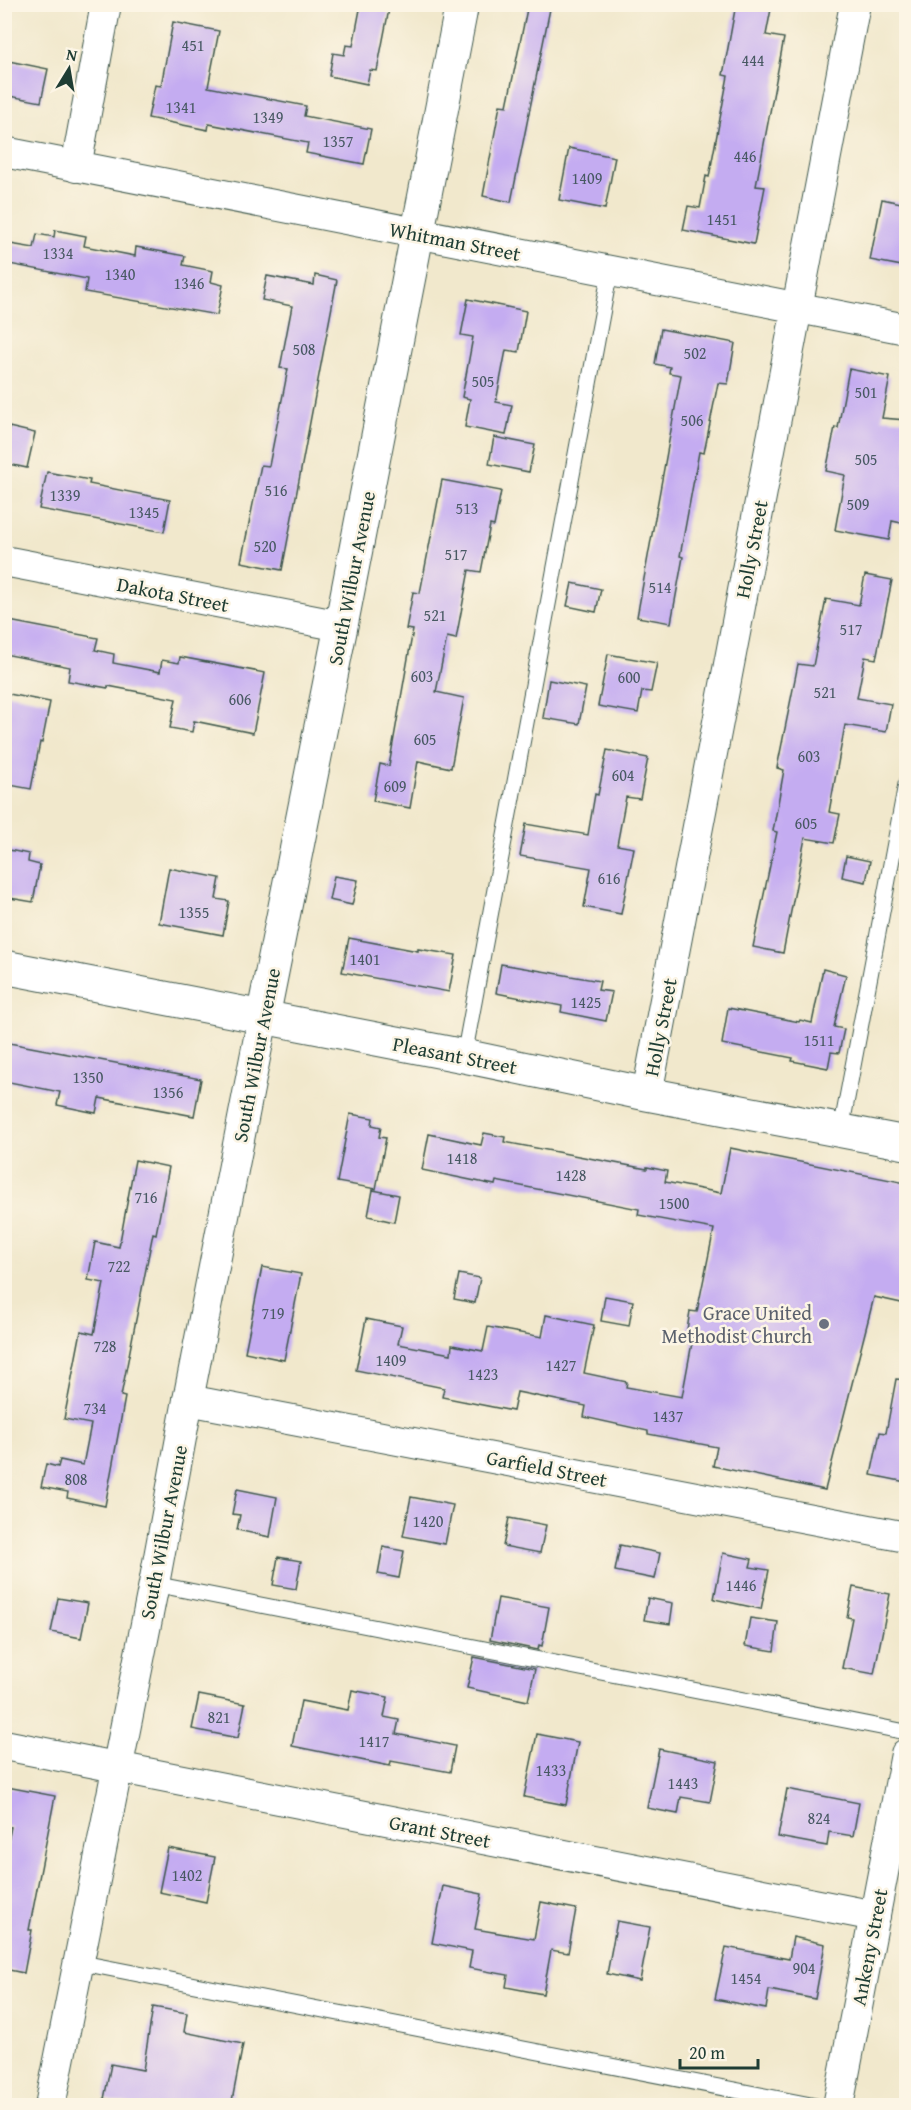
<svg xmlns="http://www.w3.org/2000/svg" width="911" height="2110" viewBox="0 0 911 2110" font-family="'Gentium Book Plus',serif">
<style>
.building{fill:#c4acf1}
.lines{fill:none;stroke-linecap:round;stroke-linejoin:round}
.service-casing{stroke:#3e574b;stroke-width:17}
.minor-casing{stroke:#3e574b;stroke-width:32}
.secondary-casing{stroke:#3e574b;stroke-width:35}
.service{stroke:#fff;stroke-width:15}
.minor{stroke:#fff;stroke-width:30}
.secondary{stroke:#fff;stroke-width:33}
.worship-dot{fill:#6b7280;stroke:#fcf5e5;stroke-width:2}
.labels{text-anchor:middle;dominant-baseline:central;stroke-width:5;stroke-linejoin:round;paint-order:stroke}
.number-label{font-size:16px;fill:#485963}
.street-label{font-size:20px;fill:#1f3d34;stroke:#fcf5e5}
.worship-label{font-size:20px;fill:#5b616d;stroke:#fcf5e5;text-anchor:end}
</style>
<rect width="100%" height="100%" fill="#fcf5e5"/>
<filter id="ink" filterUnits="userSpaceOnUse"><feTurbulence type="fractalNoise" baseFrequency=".0167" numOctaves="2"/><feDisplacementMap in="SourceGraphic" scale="12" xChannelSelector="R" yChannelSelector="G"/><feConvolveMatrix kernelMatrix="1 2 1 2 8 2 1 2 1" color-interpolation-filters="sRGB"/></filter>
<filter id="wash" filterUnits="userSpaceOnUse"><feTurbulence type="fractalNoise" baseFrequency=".008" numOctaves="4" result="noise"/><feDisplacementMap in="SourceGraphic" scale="24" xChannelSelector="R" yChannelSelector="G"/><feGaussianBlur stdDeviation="1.35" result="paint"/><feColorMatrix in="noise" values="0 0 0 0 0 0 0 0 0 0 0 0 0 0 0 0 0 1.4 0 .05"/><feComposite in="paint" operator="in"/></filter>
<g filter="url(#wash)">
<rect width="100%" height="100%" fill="#f1e8cc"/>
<g id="blocks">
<g class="building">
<polygon points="361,4 390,4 377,71 370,70 367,84 329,76 333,53 344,55 346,45 353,46"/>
<polygon points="528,4 551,4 511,202 483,196 500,105 507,106"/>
<polygon points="736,4 772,4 766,35 784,38 756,186 765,187 754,244 683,230 688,206 700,208 706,176 709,177 728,76 723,75"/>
<polygon points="173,22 219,31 208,87 306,106 304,116 371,129 364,164 306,153 308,143 209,124 208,130 148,118 155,85 161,86"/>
<polygon points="4,60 48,69 41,102 4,95"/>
<polygon points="569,148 615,157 605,209 559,200"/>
<polygon points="882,199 906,204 906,243 902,266 870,260"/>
<polygon points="55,230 86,236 84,246 135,256 136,247 185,256 183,265 213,271 211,282 223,285 217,315 85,292 87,279 4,263 4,243 34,248 37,234 54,237"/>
<polygon points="315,275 337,280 282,570 241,562 261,465 269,466 288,369 280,368 292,306 262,300 267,276 314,285"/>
<polygon points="468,299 526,311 519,352 506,350 496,402 512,405 506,435 465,427 470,399 462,397 473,337 461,335"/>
<polygon points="661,329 735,343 728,384 718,383 704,453 699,452 680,556 683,557 671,623 637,617 681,375 669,373 670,367 655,364"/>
<polygon points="849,369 890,377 882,418 906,420 906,524 892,521 889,540 835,530 845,475 826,471 835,427 838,428"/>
<polygon points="9,427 35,433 27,468 4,463 4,449"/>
<polygon points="494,437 535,445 529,472 489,464"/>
<polygon points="47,472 90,480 89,484 170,500 164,532 39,509"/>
<polygon points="442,480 501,491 494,526 490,525 481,572 469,570 456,639 447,637 436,692 464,698 451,768 418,761 410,808 373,801 380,764 389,766 413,630 406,629 413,592 420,593"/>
<polygon points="865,575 892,580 876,659 865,657 857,698 891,704 886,732 845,725 829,812 840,814 834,843 805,838 783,953 753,947 777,832 773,831 784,770 777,768 798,664 813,666 826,599 859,605"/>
<polygon points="572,583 601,589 596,612 567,606"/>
<polygon points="4,620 98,638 95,650 114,654 113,663 160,672 162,660 179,663 180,657 265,673 253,733 194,721 192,732 170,728 176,699 108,686 108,688 68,681 70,667 4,654"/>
<polygon points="608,654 657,663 651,692 642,691 638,713 598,706"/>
<polygon points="549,680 586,687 579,724 543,718"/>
<polygon points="4,693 50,702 42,743 40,742 31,789 4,784"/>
<polygon points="607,750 648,758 640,799 626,797 617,845 634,848 621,914 584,907 591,868 520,856 526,824 588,835 595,794 598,795"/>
<polygon points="4,849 29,854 28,862 40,865 33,902 4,897"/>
<polygon points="846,856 870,861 866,882 842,877"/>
<polygon points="169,868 220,878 216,899 229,901 223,935 159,923"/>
<polygon points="334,876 358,880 352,905 329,900"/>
<polygon points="349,938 418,951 418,949 456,955 449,992 342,972"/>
<polygon points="501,964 600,981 598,990 612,992 606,1021 561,1012 562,1006 496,993"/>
<polygon points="823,969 846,975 834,1027 844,1029 839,1053 831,1052 828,1068 792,1061 793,1058 722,1044 728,1008 799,1022 800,1020 812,1023"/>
<polygon points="4,1042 201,1079 194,1116 99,1098 96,1113 57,1105 60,1092 4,1081"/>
<polygon points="350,1114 373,1118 372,1125 381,1127 379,1137 386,1138 376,1189 337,1182"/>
<polygon points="484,1133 505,1137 504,1142 647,1169 647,1167 667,1171 665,1182 721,1193 730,1148 906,1183 906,1304 874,1297 825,1490 713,1466 717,1447 648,1434 648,1431 584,1417 586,1406 517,1392 513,1411 442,1397 444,1388 356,1370 366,1319 402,1326 398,1344 451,1354 452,1345 483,1351 488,1327 542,1337 546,1315 594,1325 584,1373 627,1382 626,1387 682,1397 694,1332 687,1330 690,1311 697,1312 714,1229 638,1215 639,1209 496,1181 495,1185 422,1170 429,1134 481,1145"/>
<polygon points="135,1160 169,1167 156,1234 153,1233 121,1396 125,1397 105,1506 67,1498 68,1492 41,1487 46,1464 58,1467 60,1460 83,1465 91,1424 64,1419 81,1331 94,1334 104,1283 88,1280 95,1242 119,1247"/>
<polygon points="373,1190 399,1195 394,1222 368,1216"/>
<polygon points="262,1267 301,1274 284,1360 245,1352"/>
<polygon points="459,1274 480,1278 475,1303 454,1299"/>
<polygon points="605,1296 633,1301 629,1326 601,1321"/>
<polygon points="896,1379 906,1380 906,1482 871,1475 880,1432 886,1433"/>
<polygon points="237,1489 277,1497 270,1537 237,1530 240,1515 232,1514"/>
<polygon points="411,1497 453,1505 445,1544 403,1536"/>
<polygon points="509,1518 546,1525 540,1553 503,1546"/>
<polygon points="620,1545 660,1553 655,1579 615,1571"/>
<polygon points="383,1547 404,1551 399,1578 378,1574"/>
<polygon points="723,1553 752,1559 750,1567 769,1570 761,1609 714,1599"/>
<polygon points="278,1557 301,1561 296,1589 273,1585"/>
<polygon points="853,1587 890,1594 874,1674 842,1668 852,1618 847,1617"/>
<polygon points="58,1598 88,1603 81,1638 51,1632"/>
<polygon points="498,1598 549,1607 542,1646 539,1645 538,1650 490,1640"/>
<polygon points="648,1598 673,1603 670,1624 644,1620"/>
<polygon points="750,1618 778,1622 774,1651 745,1646"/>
<polygon points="474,1657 535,1669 528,1701 467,1688"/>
<polygon points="352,1690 388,1697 384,1717 399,1720 396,1734 455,1746 450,1772 391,1761 390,1766 292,1746 301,1701 348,1710"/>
<polygon points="199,1695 245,1704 238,1738 192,1729"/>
<polygon points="537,1734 578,1742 566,1805 524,1797"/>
<polygon points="659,1749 718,1761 710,1802 681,1797 678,1814 647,1808"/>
<polygon points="7,1787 55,1796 29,1930 32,1930 24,1973 4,1969 4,1861 11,1827 4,1826 4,1799"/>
<polygon points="787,1789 859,1803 853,1836 829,1832 827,1846 778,1837"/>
<polygon points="168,1848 215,1857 206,1902 159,1892"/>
<polygon points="443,1886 482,1894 475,1929 534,1939 541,1902 576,1909 568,1953 551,1950 543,1994 506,1987 508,1975 469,1968 472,1951 432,1943"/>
<polygon points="617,1921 650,1927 640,1981 607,1974"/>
<polygon points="793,1937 825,1944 815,1999 769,1990 766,2009 715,1999 726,1947 789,1959"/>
<polygon points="153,2007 187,2013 184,2032 243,2044 231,2106 135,2106 104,2099 111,2064 143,2070"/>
</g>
</g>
</g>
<g filter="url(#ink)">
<use href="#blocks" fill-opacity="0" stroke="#3e574b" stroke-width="1.5"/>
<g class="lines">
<defs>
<g id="service">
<polyline points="464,1056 610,271"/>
<polyline points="841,1130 906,784"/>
<polyline points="154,1584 906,1732"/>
<polyline points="77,1962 816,2106"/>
</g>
<g id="minor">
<polyline points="4,152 906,329"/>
<polyline points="76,167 106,4"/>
<polyline points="4,561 341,626"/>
<polyline points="647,1094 855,4"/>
<polyline points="188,1400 906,1537"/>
<polyline points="4,1745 875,1916"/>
<polyline points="50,2106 154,1584 188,1400 263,1017"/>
<polyline points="838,2106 906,1754"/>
</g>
<g id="secondary">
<polyline points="4,967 464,1056 647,1094 906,1143"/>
<polyline points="263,1017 341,626 462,4"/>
</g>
</defs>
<use href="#service" class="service-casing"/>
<use href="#minor" class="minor-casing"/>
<use href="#secondary" class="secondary-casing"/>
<use href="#service" class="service"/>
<use href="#minor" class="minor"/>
<use href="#secondary" class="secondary"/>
</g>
</g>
<circle class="worship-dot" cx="824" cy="1324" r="6"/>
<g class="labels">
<g class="number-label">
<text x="193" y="45">451</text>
<text x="753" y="60">444</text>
<text x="181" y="107">1341</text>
<text x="268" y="117">1349</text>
<text x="338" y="141">1357</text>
<text x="745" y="156">446</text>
<text x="587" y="178">1409</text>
<text x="722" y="219">1451</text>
<text x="58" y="253">1334</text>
<text x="120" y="274">1340</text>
<text x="189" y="283">1346</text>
<text x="304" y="349">508</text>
<text x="695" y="353">502</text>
<text x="483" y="381">505</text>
<text x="866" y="392">501</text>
<text x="692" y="420">506</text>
<text x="866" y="459">505</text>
<text x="276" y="490">516</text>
<text x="65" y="495">1339</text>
<text x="858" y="504">509</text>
<text x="467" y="508">513</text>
<text x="144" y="512">1345</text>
<text x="265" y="546">520</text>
<text x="456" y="554">517</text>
<text x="660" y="587">514</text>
<text x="435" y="615">521</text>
<text x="851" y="629">517</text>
<text x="422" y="676">603</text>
<text x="629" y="677">600</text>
<text x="825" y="692">521</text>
<text x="240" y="699">606</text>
<text x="425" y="739">605</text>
<text x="809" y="756">603</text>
<text x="623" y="775">604</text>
<text x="395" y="786">609</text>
<text x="806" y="823">605</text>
<text x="609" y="878">616</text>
<text x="194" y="912">1355</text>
<text x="365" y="959">1401</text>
<text x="586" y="1002">1425</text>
<text x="819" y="1040">1511</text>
<text x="88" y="1077">1350</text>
<text x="168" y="1092">1356</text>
<text x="462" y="1158">1418</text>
<text x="571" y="1175">1428</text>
<text x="146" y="1197">716</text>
<text x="674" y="1203">1500</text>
<text x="119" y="1266">722</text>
<text x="273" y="1313">719</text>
<text x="105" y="1346">728</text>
<text x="391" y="1360">1409</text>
<text x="561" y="1365">1427</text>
<text x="483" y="1374">1423</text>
<text x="95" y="1408">734</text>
<text x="668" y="1416">1437</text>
<text x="76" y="1479">808</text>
<text x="428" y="1521">1420</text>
<text x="741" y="1585">1446</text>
<text x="219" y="1717">821</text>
<text x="374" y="1741">1417</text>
<text x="551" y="1770">1433</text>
<text x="683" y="1783">1443</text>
<text x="819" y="1818">824</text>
<text x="187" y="1875">1402</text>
<text x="804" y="1968">904</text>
<text x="746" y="1978">1454</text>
</g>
<g class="street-label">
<text transform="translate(455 241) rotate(11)">Whitman Street</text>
<text transform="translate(751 549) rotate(-79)">Holly Street</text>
<text transform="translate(351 578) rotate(-79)">South Wilbur Avenue</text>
<text transform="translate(173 594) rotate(11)">Dakota Street</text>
<text transform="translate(660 1027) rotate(-79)">Holly Street</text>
<text transform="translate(256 1055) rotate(-79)">South Wilbur Avenue</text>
<text transform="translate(455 1055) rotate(11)">Pleasant Street</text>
<text transform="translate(547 1468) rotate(11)">Garfield Street</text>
<text transform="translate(163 1532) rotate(-79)">South Wilbur Avenue</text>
<text transform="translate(440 1831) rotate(11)">Grant Street</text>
<text transform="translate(869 1947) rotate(-79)">Ankeny Street</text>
</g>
<g class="worship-label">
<text x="812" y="1312">Grace United<tspan x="812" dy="23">Methodist Church</tspan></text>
</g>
</g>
<rect width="911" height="2110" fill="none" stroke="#fcf5e5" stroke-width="24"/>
<g transform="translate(69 69) rotate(11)" stroke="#fcf5e5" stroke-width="4.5" paint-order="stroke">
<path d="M0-4.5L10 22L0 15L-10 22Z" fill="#1f3d34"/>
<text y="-9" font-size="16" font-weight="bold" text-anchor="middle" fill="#1f3d34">N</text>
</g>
<path d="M680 2059v9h78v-9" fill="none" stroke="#1f3d34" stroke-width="3"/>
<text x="689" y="2059" font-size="18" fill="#1f3d34" stroke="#fcf5e5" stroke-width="4.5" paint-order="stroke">20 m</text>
</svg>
